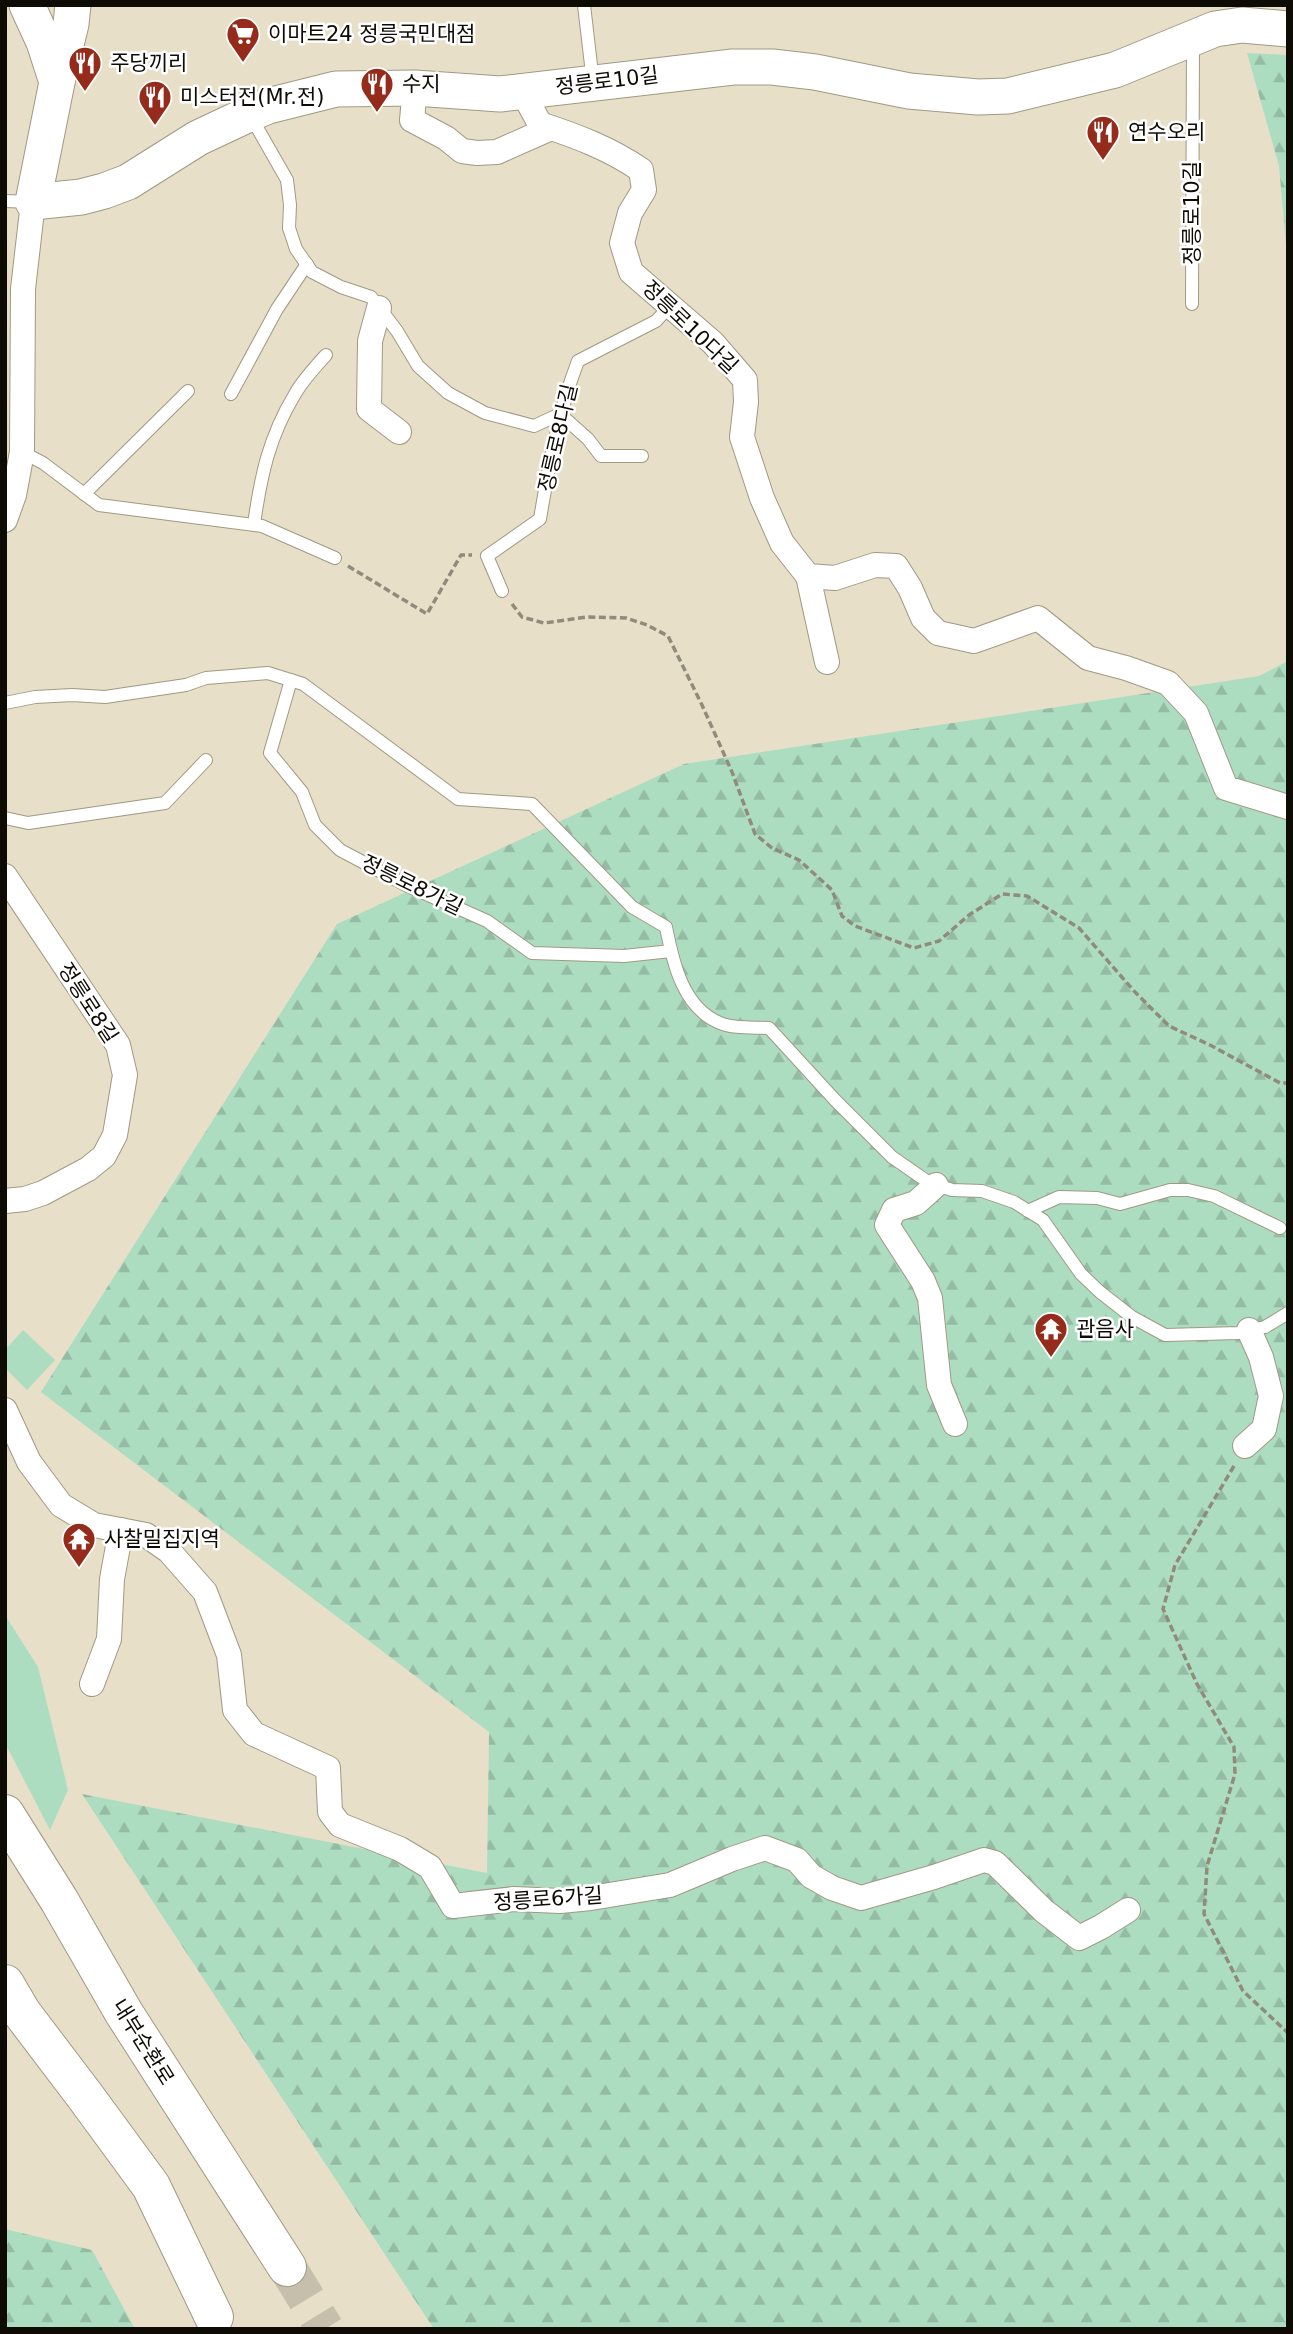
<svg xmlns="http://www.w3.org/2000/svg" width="1293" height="2334" viewBox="0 0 1293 2334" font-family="'DejaVu Sans','Noto Sans KR',sans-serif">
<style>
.green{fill:#adddc1}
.forest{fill:url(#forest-firs)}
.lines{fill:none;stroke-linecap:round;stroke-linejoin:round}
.highway-tunnel{stroke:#c6bfab;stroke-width:38;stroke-dasharray:38 19;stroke-linecap:butt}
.lane-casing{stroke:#a09983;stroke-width:14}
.street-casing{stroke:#a09983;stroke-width:26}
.secondary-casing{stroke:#a09983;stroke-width:37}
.highway-casing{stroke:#a09983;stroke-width:40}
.path{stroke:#918b7b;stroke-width:3.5;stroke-dasharray:7 3.5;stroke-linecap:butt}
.lane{stroke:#fff;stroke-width:12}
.street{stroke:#fff;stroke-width:24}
.secondary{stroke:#fff;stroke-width:35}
.highway{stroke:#fff;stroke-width:38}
.labels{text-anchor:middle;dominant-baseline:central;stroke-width:5;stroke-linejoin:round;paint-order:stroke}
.poi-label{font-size:21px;fill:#0e0b05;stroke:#fff;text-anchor:start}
.street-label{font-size:21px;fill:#0e0b05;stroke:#fff}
</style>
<defs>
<pattern id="forest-firs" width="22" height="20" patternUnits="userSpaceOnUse" patternTransform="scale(1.75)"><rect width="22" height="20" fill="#adddc1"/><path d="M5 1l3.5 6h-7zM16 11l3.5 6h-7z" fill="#94bca4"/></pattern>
</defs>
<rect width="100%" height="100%" fill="#e7dfc8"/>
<g class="green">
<polygon points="23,1330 55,1360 27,1390 5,1368 5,1350"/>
<polygon points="5,1615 38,1667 68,1790 50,1830 5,1743"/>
</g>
<g class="forest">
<polygon points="1247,53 1288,55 1288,267 1279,166"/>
<polygon points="1288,661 1288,2329 434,2329 82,1794 487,1873 489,1732 41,1392 337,924 684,764 1259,676"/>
<polygon points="5,2229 92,2250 135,2329 5,2329"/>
</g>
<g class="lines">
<polyline class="highway-tunnel" points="287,2267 325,2329"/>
<defs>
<g id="lane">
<polyline points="584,5 593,82"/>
<polyline points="251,117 287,180 290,205 289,228 296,249 312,272 341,287 371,297 397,331 418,366 448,393 485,413 534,426 560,414 588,439 601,456 642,456"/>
<polyline points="5,201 33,202"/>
<polyline points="1192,304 1193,41"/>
<polyline points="231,394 277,309 307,264"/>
<polyline points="22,452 43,463 99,505 262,526 335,558"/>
<polyline points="84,494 188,391"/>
<path d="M254,524C261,475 269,437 295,394C303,380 315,367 326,355"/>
<path d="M502,591L487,556L540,519C549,465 558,413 578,361L656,321L671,305"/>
<polyline points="291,680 270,753 302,792 315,825 340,850 406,885 487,921 532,953 624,956 671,951"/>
<path d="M5,703L35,697L72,695L105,697L186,685L206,678L268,673L303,684L458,799L532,804L632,907L666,927C673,963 683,1008 720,1023C734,1029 754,1027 769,1028L835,1100L892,1157L928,1182L952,1190L982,1191L1014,1202L1043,1220L1081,1274L1100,1292L1132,1317L1165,1335L1239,1333L1265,1327L1288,1313"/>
<polyline points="5,818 28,823 165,803 206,760"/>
<polyline points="1028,1211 1059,1197 1097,1198 1120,1204 1170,1190 1188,1190 1214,1196 1280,1228"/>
</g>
<g id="street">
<polyline points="415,88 412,120 446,138 462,151 477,153 497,152 551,128"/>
<path d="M526,90L529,104L540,124C576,136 609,148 641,170L644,190L630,213L622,243L631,272L713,343L745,380L746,402L742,437L762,498L782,543L808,576L835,578L875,565L896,566L910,588L923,618L938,633L974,641L1038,618L1088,658L1126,668L1168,683L1196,713L1226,788L1288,807"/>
<polyline points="379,308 370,341 369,409 399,432"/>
<polyline points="5,520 14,495 22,452 23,289 33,202"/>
<polyline points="808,576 827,662"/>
<polyline points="5,876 118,1045 125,1075 115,1135 104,1156 88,1169 43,1193 25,1199 5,1201"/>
<polyline points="936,1185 916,1203 894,1210 887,1225 923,1281 930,1298 939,1385 955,1424"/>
<polyline points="5,1410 29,1462 61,1505 94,1525 146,1535 169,1551 205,1592 229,1655 235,1710 254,1734 328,1768 330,1812 340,1825 400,1849 430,1867 453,1906 514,1899 560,1901 591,1898 670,1885 732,1859 765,1848 797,1860 811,1876 832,1888 861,1898 934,1877 984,1860 995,1863 1044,1911 1079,1938 1101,1927 1128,1910"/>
<polyline points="1245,1446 1264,1429 1271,1396 1261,1357 1249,1330"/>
<polyline points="92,1684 109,1639 112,1579 121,1530"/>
</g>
<g id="secondary">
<polyline points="27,5 44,42 57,82"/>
<polyline points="73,5 71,24 57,82 33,202 81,197 104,191 128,182 198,138 249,114 268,106 336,89 415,88 500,94 733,67 772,67 815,72 909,91 978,97 1008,96 1115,70 1215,29 1242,25 1288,29"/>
</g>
<g id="highway">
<polyline points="5,1814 59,1900 124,2013 287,2267"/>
<polyline points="5,1984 22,2013 85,2096 151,2186 214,2317"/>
</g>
</defs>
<use href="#lane" class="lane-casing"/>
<use href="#street" class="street-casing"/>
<use href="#secondary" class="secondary-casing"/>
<use href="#highway" class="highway-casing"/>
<g class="path">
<polyline points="348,566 427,614 461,555 472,555"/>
<polyline points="512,604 522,617 544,623 587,617 626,618 647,625 668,636 702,705 732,772 755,834 772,848 799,860 832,890 842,916 855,926 914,948 939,941 969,915 1002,894 1027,896 1079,928 1134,991 1169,1026 1210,1045 1280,1083 1288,1083"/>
<polyline points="1234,1466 1175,1565 1163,1609 1197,1684 1234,1747 1235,1774 1207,1866 1204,1914 1243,1991 1288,2033"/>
</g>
<use href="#lane" class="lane"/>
<use href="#street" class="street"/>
<use href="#secondary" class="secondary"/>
<use href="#highway" class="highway"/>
</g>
<defs>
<symbol id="supermarket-pin" viewBox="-11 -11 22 30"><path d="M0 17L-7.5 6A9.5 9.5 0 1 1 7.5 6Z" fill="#952b1a" stroke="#fff"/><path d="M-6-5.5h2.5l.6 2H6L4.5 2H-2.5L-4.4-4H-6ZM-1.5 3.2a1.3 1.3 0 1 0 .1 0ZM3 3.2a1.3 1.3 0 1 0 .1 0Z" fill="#fff"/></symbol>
<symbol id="restaurant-pin" viewBox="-11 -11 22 30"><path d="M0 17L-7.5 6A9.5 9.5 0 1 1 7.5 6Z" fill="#952b1a" stroke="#fff"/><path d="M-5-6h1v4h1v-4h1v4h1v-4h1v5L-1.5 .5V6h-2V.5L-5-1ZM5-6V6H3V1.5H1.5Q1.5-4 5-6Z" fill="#fff"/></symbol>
<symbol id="temple-pin" viewBox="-11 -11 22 30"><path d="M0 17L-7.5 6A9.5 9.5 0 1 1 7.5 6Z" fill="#952b1a" stroke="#fff"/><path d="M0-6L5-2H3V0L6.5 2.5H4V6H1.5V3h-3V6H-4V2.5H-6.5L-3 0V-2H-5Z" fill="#fff"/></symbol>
</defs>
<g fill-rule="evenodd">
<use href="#supermarket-pin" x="224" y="15" width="38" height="52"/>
<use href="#restaurant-pin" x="66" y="44" width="38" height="52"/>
<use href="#restaurant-pin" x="358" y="65" width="38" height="52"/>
<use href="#restaurant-pin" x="136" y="78" width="38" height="52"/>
<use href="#restaurant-pin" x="1084" y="113" width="38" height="52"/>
<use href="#temple-pin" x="1032" y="1310" width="38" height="52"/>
<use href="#temple-pin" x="60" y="1520" width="38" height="52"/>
</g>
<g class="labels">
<g class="poi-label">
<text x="268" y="34">이마트24 정릉국민대점</text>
<text x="110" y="63">주당끼리</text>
<text x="402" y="84">수지</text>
<text x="180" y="97">미스터전(Mr.전)</text>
<text x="1128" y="132">연수오리</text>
<text x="1076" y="1329">관음사</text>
<text x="104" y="1539">사찰밀집지역</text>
</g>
<g class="street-label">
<text transform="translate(607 81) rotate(-7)">정릉로10길</text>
<text transform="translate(1192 213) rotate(-90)">정릉로10길</text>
<text transform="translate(690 327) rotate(44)">정릉로10다길</text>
<text transform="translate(558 438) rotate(-77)">정릉로8다길</text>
<text transform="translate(412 885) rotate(26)">정릉로8가길</text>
<text transform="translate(88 1003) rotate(57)">정릉로8길</text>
<text transform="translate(548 1899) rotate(-4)">정릉로6가길</text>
<text transform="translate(143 2042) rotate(58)">내부순환로</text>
</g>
</g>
<rect width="1293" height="2334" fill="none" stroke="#0e0b05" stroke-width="14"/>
</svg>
